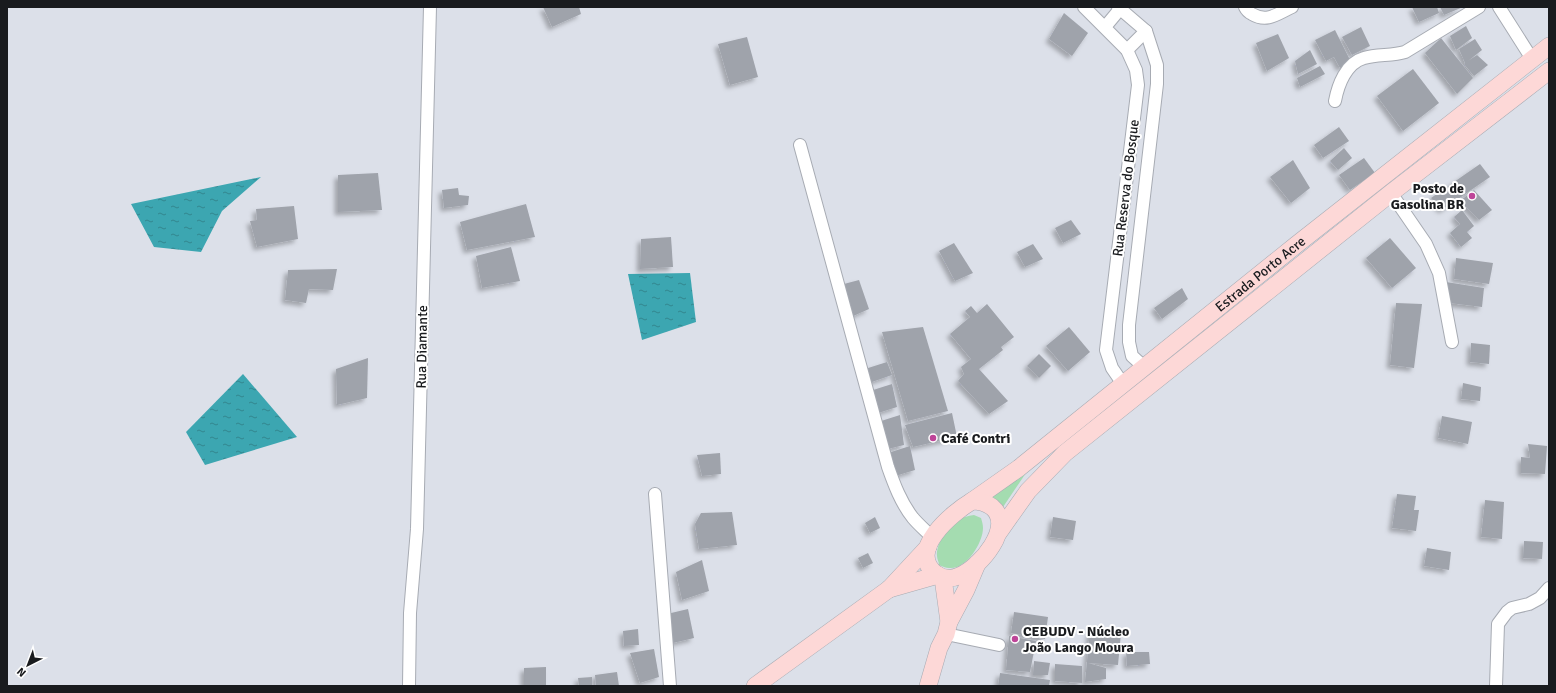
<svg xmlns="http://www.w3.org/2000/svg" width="1556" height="693" viewBox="0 0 1556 693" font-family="Signika,sans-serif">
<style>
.grass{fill:#a4dcb0}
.water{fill:url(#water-ripples)}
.building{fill:#9fa3ab;filter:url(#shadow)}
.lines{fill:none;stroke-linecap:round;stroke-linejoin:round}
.street-casing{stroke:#a7abb3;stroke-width:14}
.secondary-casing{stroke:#a7abb3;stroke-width:18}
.street{stroke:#fff;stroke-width:12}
.secondary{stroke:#fdd8d7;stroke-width:17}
.poi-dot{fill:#be4498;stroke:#fff;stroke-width:1.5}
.labels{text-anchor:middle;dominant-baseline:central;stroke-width:4;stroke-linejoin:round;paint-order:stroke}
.street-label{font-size:14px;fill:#191b1e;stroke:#fff}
.poi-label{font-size:14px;font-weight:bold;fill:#191b1e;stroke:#fff;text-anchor:start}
</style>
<defs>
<pattern id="water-ripples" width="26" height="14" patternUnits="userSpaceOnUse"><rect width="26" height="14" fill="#3ca6b1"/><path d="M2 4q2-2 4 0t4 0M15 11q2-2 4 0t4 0" fill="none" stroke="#32868f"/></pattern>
<filter id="shadow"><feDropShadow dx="-3.5" dy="3.5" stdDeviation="2" flood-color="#0004"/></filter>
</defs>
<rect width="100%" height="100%" fill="#dce0e9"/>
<g class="grass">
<polygon points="1026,473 1001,510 989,498"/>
<path d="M974,515L981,518C982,521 983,525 983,528C983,543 966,570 949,568C946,568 942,566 939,565C939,562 937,559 937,556C936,544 947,528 956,521C962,517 968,516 974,515Z"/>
</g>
<g class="water">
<polygon points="261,177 222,211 201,252 154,247 131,204"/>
<polygon points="690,273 696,322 642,340 628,274"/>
<polygon points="243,374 297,437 205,465 186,432"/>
</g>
<g class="building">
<polygon points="543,7 579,7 581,14 552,27"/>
<polygon points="1412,7 1437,7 1439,13 1419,22"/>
<polygon points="1440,7 1463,7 1444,15"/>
<polygon points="1064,13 1088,33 1072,56 1049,39"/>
<polygon points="1466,26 1472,38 1456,50 1450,36"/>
<polygon points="1361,27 1370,46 1352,55 1342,37"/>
<polygon points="1335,30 1351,62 1340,68 1334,57 1326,61 1315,40"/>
<polygon points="1278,34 1289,58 1267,71 1256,43"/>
<polygon points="747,37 758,77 730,85 718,44"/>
<polygon points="1441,38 1473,78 1457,94 1425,53"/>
<polygon points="1475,39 1482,50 1468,61 1477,55 1488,65 1474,76 1464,64 1465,63 1459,49"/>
<polygon points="1310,50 1317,64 1298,74 1295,61"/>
<polygon points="1320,66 1325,74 1300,87 1297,78"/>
<polygon points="1413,69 1439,103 1403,131 1377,96"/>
<polygon points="1339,127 1349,141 1323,158 1314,145"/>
<polygon points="1344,148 1352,158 1338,170 1330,161"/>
<polygon points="1364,158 1375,173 1350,190 1339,175"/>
<polygon points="1293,160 1310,188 1291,203 1270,177"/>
<polygon points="1480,164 1490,177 1442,210 1431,198"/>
<polygon points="378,173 382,210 338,212 338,175"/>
<polygon points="458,188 459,195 469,196 468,205 444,208 442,190"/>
<polygon points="1474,190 1492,210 1479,220 1460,201"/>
<polygon points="526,204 535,237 467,250 460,222"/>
<polygon points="294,206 298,239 257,247 250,221 257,220 256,209"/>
<polygon points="1462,210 1474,226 1467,232 1472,238 1461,247 1450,233 1460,224 1454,217"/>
<polygon points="1071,220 1081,234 1063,243 1055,228"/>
<polygon points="671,237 673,267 640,269 641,239"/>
<polygon points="1390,238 1416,268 1392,288 1366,258"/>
<polygon points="954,243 973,273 955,281 939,251"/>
<polygon points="1033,244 1043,259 1025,267 1017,252"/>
<polygon points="511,247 520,281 482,288 476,256"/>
<polygon points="1456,258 1493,263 1489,284 1454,279"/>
<polygon points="337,269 333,290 309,289 306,303 285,300 288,270"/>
<polygon points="859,280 869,309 851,317 844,284"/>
<polygon points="1446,282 1484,288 1482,307 1449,303"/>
<polygon points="1182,288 1188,299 1162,319 1154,308"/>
<polygon points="1396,303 1422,304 1414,368 1390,365"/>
<polygon points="987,304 1014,337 1001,347 1003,350 979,369 1008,401 989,414 958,381 964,374 961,367 971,359 950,334 970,317 965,311 971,306 977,313"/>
<polygon points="923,327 948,411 908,421 882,332"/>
<polygon points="1069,327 1090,352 1068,371 1046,346"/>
<polygon points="1471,343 1490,345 1489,364 1470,362"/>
<polygon points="1039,354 1051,366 1039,378 1027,366"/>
<polygon points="368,358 367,398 337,405 336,369"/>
<polygon points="887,362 892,375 869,383 865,369"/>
<polygon points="1463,383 1481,387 1480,401 1461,399"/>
<polygon points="892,384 897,407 875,414 870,391"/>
<polygon points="952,413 957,437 913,447 905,425"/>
<polygon points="900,415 904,445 884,450 878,422"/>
<polygon points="1442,416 1472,422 1468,444 1438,438"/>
<polygon points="1528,444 1547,446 1545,474 1521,473 1521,457 1530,458"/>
<polygon points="910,446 915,470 892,477 888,453"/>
<polygon points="720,453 721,474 702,476 697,455"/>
<polygon points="1397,494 1416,496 1414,510 1419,510 1416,531 1392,528"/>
<polygon points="1485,500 1504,502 1502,539 1481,537"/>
<polygon points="732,512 737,545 699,549 695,524 701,513"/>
<polygon points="875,517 880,528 870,533 865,523"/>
<polygon points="1053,517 1076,521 1073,540 1050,537"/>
<polygon points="1524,541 1543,542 1542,559 1523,558"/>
<polygon points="1427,548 1451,552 1449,570 1424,566"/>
<polygon points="868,553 873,563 863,568 858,558"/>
<polygon points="702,560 709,591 682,600 676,572"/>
<polygon points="688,609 694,638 673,643 667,614"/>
<polygon points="1014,612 1048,617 1045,639 1011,633"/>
<polygon points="638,629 639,645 624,646 623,631"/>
<polygon points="1090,631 1121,633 1118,665 1088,663 1106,668 1106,679 1085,682"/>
<polygon points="1009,636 1036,641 1030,672 1006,670"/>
<polygon points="654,649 659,677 640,683 630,653"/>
<polygon points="1126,652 1149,652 1150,664 1127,666"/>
<polygon points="1034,661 1050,663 1048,675 1033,675"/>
<polygon points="1055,664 1082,666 1082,683 1055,681"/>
<polygon points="546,667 546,686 524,686 524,668"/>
<polygon points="617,672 619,686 596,686 595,675"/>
<polygon points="1000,673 1050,680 1049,686 998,686"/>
<polygon points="592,677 592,686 579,686 578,678"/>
</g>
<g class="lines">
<defs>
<g id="street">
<polyline points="1084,7 1127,50 1136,70 1138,85 1106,350 1112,368 1123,384"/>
<polyline points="1118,7 1146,31 1157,65 1157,84 1129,325 1129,342 1132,356 1144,367"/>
<path d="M1245,7C1247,11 1248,12 1252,14C1267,23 1277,14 1292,7"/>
<polyline points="1499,7 1532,59"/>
<polyline points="1105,27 1120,9"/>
<polyline points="1127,50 1146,31"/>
<path d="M1335,101C1338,85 1346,63 1364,58C1377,54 1392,56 1405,52L1479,7"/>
<path d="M800,145L888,467C894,484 901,503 913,518C919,525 926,531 933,538"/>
<polyline points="1391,193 1426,244 1439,273 1452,342"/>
<polyline points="655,494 670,686"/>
<polyline points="946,634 999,645"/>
<polyline points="409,686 410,613 417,529 430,7"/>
<polyline points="1496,686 1498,624 1507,612 1512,608 1529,604 1540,598 1549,588"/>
</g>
<g id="secondary">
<path id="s1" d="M972,501L1019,468L1296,245L1549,46"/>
<path d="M972,501C979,501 985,502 992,507C1015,526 980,568 959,576C952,579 943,579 936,574C906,551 952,513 972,501Z"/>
<polyline points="999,532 1028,491 1065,453 1391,193 1549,71"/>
<polyline points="943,578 949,622"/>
<polyline points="889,589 938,575"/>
<polyline points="755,686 889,589 928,547"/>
<polyline points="928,686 939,648 946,634 949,622 966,590 977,564"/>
</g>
</defs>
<use href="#street" class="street-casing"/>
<use href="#secondary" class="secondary-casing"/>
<use href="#street" class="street"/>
<use href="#secondary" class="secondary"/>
</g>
<g class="poi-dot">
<circle cx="1472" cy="196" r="4"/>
<circle cx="933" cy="438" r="4"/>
<circle cx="1015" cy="639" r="4"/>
</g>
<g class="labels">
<g class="street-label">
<text transform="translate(1126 188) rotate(-83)">Rua Reserva do Bosque</text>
<text stroke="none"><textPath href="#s1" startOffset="367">Estrada Porto Acre</textPath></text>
<text transform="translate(422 347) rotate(-89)">Rua Diamante</text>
</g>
<g class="poi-label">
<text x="1464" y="188" text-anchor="end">Posto de<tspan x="1464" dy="16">Gasolina BR</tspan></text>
<text x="941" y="438">Café Contri</text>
<text x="1023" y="631">CEBUDV - Núcleo<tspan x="1023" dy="16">João Lango Moura</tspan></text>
</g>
</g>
<rect width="1556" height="693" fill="none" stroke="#191b1e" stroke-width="16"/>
<g transform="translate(28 665) rotate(222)" stroke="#ffffff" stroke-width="3" paint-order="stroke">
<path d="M0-3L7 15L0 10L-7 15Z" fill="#191b1e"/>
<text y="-6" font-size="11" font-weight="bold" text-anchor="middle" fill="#191b1e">N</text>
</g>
</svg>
